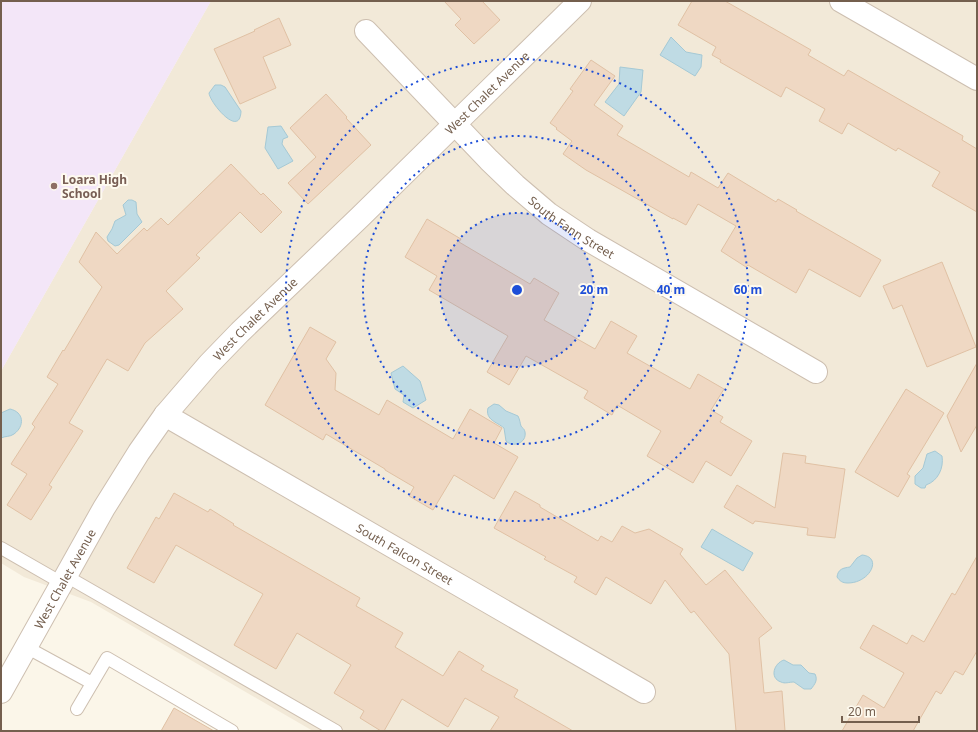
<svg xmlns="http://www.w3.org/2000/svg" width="978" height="732" viewBox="0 0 978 732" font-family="'Noto Sans',sans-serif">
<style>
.residential{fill:#f2e9d8}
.education{fill:#f3e6f8}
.water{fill:#bfdbe4;stroke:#a5c9d5}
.building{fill:#efd8c3;stroke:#e0c1a4}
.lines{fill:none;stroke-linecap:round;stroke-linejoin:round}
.lane-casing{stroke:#cdbfb0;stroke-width:14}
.street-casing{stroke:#cdbfb0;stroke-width:24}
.lane{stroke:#fff;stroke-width:12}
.street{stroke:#fff;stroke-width:22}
.ring{fill:none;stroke:#1d4ed8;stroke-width:2;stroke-dasharray:2 4}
.education-dot{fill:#8d6e63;stroke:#fefaef;stroke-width:1.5}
.labels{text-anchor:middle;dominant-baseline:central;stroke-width:4;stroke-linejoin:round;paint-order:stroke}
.street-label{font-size:12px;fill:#745f4e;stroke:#fefaef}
.education-label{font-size:12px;font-weight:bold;fill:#785e54;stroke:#fefaef;text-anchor:start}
.centre{fill:#1d4ed8;stroke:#fefaef;stroke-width:2}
.ring-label{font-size:12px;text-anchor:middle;font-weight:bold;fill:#1d4ed8;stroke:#fefaef;stroke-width:4;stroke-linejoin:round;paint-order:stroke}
</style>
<rect width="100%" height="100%" fill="#fbf6e9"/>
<polygon class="residential" points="211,1 977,1 977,731 313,731 91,602 24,577 1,563 1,371"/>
<polygon class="education" points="1,1 211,1 1,371"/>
<g class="water">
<polygon points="671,37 686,52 702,55 701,67 695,76 660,55"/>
<polygon points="620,67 643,70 641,92 624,116 605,102 619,84"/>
<path d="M215,85H221L225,87L241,111C240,139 210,103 209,93Z"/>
<polygon points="281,126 288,137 283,139 282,144 293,161 278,169 265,148 268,127"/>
<polygon points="128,200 132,200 136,202 137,214 142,222 119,245 115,246 108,241 107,237 112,229 115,221 126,215 123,205"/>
<polygon points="403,366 420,381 426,400 413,408 403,402 404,395 395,389 391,373"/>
<path d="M494,404L499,405L506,411L518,416C520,420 520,423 521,426C523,429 524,428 525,432C527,443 513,448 506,441L504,428C497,422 485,420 488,408Z"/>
<path d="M10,409C24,412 25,426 14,434C10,437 5,436 1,438V413Z"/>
<path d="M935,451L942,456C944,468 938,481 926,485L925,488H921L915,484V476L923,468L927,454Z"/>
<polygon points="712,529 753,553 743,571 701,547"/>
<path d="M862,555C883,557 870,583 848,583C842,583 840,581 837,577C838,569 843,568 850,567L857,558Z"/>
<path d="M784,660L793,665H801L809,673L815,674C818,680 815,684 811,689H804L794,682C789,682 785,684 781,682C769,678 774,663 784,660Z"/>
</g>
<g class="building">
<polygon points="444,1 482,1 500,20 474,44 455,25 461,19"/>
<polygon points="692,1 725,1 811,50 808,55 844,76 848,70 963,136 962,140 977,149 977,212 932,186 940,172 898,148 896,151 848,123 842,134 819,121 825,109 786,87 781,97 720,62 721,60 712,55 716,47 678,25"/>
<polygon points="279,18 291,45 263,57 276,88 240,104 214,49 255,31 254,30"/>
<polygon points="591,60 615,76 594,105 623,126 617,135 689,177 691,172 718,188 728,173 776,202 778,199 797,210 796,211 881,260 860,297 809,269 796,293 748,265 746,267 721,251 736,226 698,204 686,225 673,218 673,219 586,170 563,154 572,141 556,129 557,128 550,123 573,91 570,89"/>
<polygon points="326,94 347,117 346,118 371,145 308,204 288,183 316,157 290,128"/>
<polygon points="231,164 261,195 263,193 282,212 261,233 240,212 196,255 200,258 166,291 183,309 145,343 128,371 107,359 69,423 83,431 49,485 52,487 31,520 7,505 27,474 11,464 35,427 32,424 58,384 47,377 63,350 64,351 102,287 79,262 96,232 117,254 144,228 147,231 161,218 168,225"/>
<polygon points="427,219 461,239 459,242 530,284 534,278 559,293 544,320 595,349 611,321 637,336 627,353 690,389 698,374 724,389 711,410 723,417 720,422 752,441 731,476 706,461 693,483 647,456 661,431 617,405 612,415 584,398 588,391 526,356 509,385 487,372 508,336 429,290 437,276 405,257"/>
<polygon points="942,262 976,347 927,367 902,305 893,309 883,286"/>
<polygon points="310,327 336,342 326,359 336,373 335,390 379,415 387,400 453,439 470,409 502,428 494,443 518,457 494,499 454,475 433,510 409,496 414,487 385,470 385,469 326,434 323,440 265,405"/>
<polygon points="977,363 977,425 961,452 947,416"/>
<polygon points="906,389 944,413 907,474 910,476 898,497 855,472"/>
<polygon points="783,453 806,456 805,463 845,469 835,538 807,535 808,528 755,521 753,524 724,507 737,485 775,508"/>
<polygon points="515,491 540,505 540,507 598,541 601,536 612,542 622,526 635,533 649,529 683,549 680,554 706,585 725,570 772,628 759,638 764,693 782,691 785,731 736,731 729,654 694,611 691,613 665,580 651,604 606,577 596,595 574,582 577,577 544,559 546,557 494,528"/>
<polygon points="174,493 208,512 210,509 234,524 233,525 360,598 356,606 403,633 395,647 443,676 459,651 484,666 481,670 518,690 514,697 573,731 490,731 499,717 465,698 448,727 402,699 384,731 381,731 360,718 364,711 334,693 351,665 297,633 276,669 234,645 263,594 176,545 154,583 127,568 156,517 159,519"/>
<polygon points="977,556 977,651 963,675 955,671 941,694 936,691 913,731 842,731 863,695 884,708 904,673 860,648 873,625 907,644 912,635 924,642 952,593 955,595"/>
<polygon points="174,708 214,731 161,731"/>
</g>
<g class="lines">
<defs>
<g id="lane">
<polyline points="1,548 62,583"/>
<polyline points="66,576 336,731"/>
<polyline points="26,647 92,683"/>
<polyline points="77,709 107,658 232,731"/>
</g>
<g id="street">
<polyline points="841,1 977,79"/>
<path id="s1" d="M366,31L489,160L515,185L549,214L588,240L816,372"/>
<path id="s2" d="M165,415L644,692"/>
<path id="s3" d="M1,692L104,508L139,452L165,415L209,364L240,332L360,217L580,1"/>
</g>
</defs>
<use href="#lane" class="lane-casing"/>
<use href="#street" class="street-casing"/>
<use href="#lane" class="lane"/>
<use href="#street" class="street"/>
</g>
<circle cx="517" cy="290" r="77" fill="#1d4ed8" fill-opacity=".12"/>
<g class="ring">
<circle cx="517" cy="290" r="77"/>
<circle cx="517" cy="290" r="154"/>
<circle cx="517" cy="290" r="231"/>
</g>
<circle class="education-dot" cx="54" cy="186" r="4"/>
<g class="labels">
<g class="street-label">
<text stroke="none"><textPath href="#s3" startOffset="778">West Chalet Avenue</textPath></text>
<text stroke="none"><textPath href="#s1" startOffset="285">South Fann Street</textPath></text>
<text stroke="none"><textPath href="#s3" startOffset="454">West Chalet Avenue</textPath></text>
<text stroke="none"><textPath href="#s2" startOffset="277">South Falcon Street</textPath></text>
<text stroke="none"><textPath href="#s3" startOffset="130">West Chalet Avenue</textPath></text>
</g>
<g class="education-label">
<text x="62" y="179">Loara High<tspan x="62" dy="14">School</tspan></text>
</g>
</g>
<circle cx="517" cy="290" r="6" class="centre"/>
<g class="ring-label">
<text x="594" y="294">20 m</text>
<text x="671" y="294">40 m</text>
<text x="748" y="294">60 m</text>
</g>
<rect width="978" height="732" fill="none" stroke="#745f4e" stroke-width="4"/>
<path d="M842 716v6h77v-6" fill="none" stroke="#745f4e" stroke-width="2"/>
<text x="848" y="716" font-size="12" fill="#745f4e" stroke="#fefaef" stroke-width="3" paint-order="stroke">20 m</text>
</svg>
